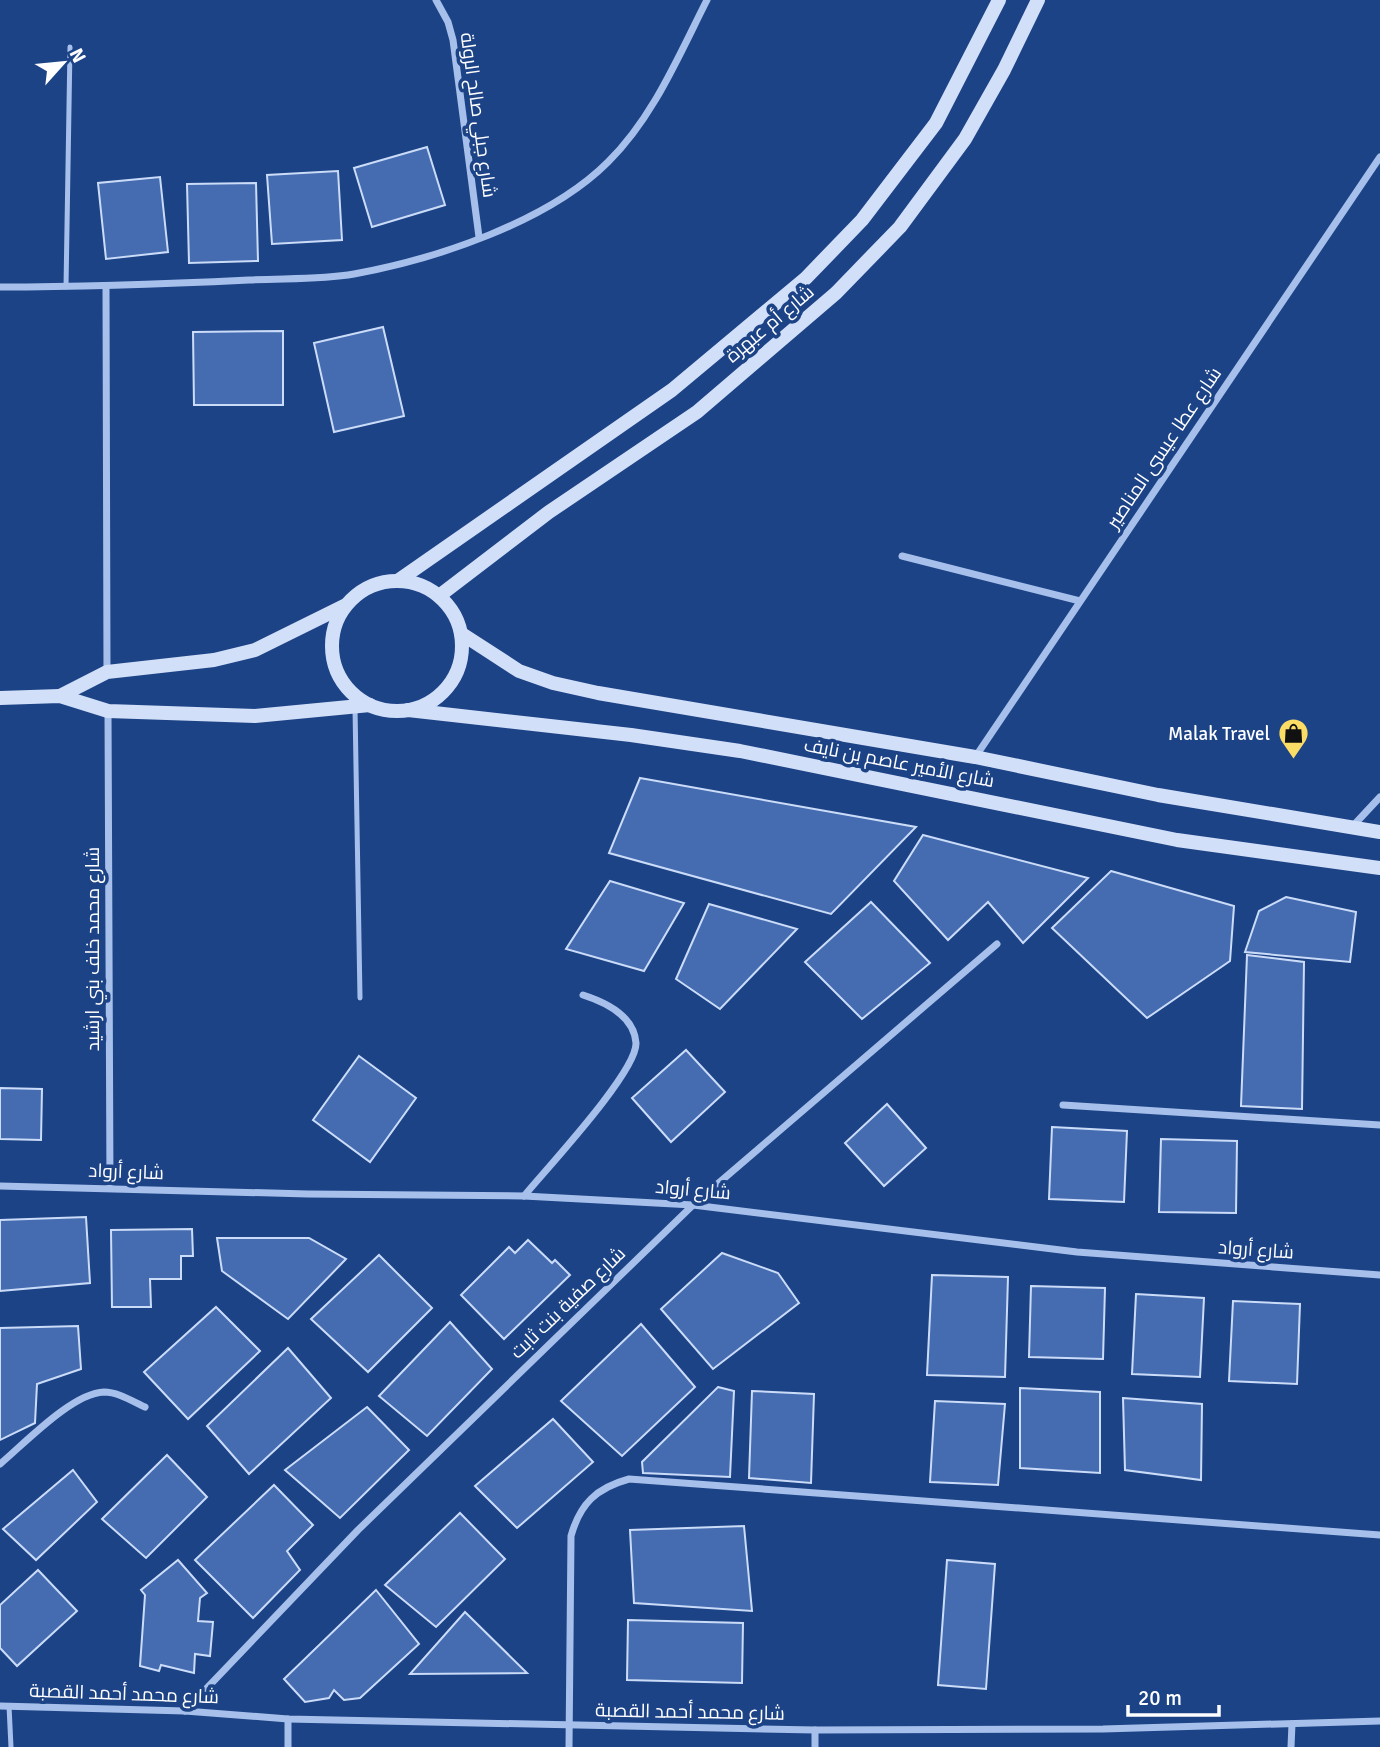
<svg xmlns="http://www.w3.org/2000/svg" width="1380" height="1747" viewBox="0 0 1380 1747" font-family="Signika,Cairo,sans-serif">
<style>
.building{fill:#456cb0;stroke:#cbdcf8;stroke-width:2}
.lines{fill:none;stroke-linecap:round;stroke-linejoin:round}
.lane{stroke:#a6c0eb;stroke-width:5}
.street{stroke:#a6c0eb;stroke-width:7}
.secondary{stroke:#d2dff8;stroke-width:14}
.labels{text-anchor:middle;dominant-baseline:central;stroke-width:7;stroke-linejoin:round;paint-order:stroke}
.street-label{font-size:19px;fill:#fff;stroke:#1d4387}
.poi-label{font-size:19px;fill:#fff;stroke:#1d4387;text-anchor:end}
</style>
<rect width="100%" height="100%" fill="#1d4387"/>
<g class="building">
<polygon points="427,147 445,205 372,227 354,168"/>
<polygon points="338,171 342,240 272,244 267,175"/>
<polygon points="160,177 168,252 106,259 98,183"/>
<polygon points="256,183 258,261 189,263 187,184"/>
<polygon points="383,327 404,416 334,432 314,343"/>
<polygon points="283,331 283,405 194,405 193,332"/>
<polygon points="640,778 916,827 831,914 609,853"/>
<polygon points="923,835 1088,878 1023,943 988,902 948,940 894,881"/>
<polygon points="1111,871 1234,906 1230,961 1147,1018 1052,928"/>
<polygon points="610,881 684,903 644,971 566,949"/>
<polygon points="1286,897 1356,912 1350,962 1245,952 1259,911"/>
<polygon points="871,902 930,963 862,1019 805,962"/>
<polygon points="709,904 797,929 720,1009 676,979"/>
<polygon points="1247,955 1304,962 1302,1109 1241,1106"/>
<polygon points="686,1050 725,1092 671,1142 632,1098"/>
<polygon points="359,1056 416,1098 370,1162 313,1120"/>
<polygon points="0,1088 42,1089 41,1140 0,1139"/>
<polygon points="887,1104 926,1148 884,1186 845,1143"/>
<polygon points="1052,1127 1127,1131 1124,1202 1049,1199"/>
<polygon points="1161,1139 1237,1141 1236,1213 1159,1212"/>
<polygon points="86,1217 90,1283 0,1291 0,1220"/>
<polygon points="192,1229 193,1256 181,1256 181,1279 150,1279 151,1307 112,1307 111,1230"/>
<polygon points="217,1238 309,1238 346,1259 288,1319 222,1271"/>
<polygon points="528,1240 552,1263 555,1260 570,1275 504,1339 461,1295 509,1247 515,1253"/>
<polygon points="722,1253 778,1273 799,1303 713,1369 661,1309"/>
<polygon points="379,1255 432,1308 368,1372 311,1319"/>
<polygon points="932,1275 1008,1277 1005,1377 927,1375"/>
<polygon points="1031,1286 1105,1288 1103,1359 1029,1357"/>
<polygon points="1136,1294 1204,1298 1200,1377 1132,1374"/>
<polygon points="1233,1301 1300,1304 1297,1384 1229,1381"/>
<polygon points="216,1307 260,1351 188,1419 144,1372"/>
<polygon points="450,1322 492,1369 427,1436 379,1396"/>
<polygon points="641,1324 695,1387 622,1456 561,1401"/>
<polygon points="78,1326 81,1369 37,1384 35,1423 0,1440 0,1328"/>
<polygon points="288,1348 331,1398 249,1474 207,1426"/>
<polygon points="718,1387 734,1391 730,1477 643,1473 642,1462"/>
<polygon points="1020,1388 1100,1392 1100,1473 1020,1468"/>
<polygon points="752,1391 814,1394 811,1483 749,1478"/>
<polygon points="1123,1398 1202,1404 1201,1480 1125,1470"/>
<polygon points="935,1401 1005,1404 998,1485 930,1482"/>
<polygon points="367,1407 409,1450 340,1518 285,1470"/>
<polygon points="553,1419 593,1462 517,1528 475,1486"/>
<polygon points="167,1455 207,1497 146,1558 102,1519"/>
<polygon points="73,1470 97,1502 36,1560 3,1529"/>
<polygon points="274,1485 313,1525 287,1551 300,1570 253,1618 195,1560"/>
<polygon points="460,1513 505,1559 436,1627 385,1585"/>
<polygon points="744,1526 752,1611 634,1603 630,1530"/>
<polygon points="178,1560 207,1593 200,1598 198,1621 213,1622 210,1656 195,1654 194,1673 161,1665 159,1671 140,1666 145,1595 141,1590"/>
<polygon points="947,1560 995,1564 986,1689 938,1685"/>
<polygon points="38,1570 77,1611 17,1666 0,1648 0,1605"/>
<polygon points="376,1590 419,1644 360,1698 344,1700 334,1690 329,1698 305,1702 284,1679"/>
<polygon points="465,1612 527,1673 410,1674"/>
<polygon points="628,1620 743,1623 742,1683 627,1680"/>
</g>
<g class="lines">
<g class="lane">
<polyline points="66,287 70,47"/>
<polyline points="355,708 360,998"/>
<polyline points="9,1706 11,1747"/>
</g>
<g class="street">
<polyline points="436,0 448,22 453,40 479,237"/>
<path d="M0,287C83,287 166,284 249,280C283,278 320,280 354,274C436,259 548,222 608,162C653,118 679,55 707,0"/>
<polyline points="106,287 107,672"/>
<polyline points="902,556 1080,601"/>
<polyline points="108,711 110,1187"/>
<polyline points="976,756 1380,157"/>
<polyline points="1352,827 1380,797"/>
<polyline points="1063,1105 1380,1125"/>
<polyline points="0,1186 308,1194 524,1196 693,1205 1077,1252 1380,1275"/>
<path d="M524,1196C546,1169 637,1072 636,1043C634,1015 605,1002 583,995"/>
<path d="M0,1464C24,1444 72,1393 104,1392C118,1392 132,1401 145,1407"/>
<polyline points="0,1706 185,1711 288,1719 815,1730 1103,1729 1380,1721"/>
<polyline points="185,1711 358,1530 693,1205 997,944"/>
<polyline points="288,1719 288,1747"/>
<polyline points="815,1730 815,1747"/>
<path d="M569,1747L571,1536C580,1504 596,1488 629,1479L1380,1535"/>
<polyline points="1291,1747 1292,1724"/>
</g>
<g class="secondary">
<polyline points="399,580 672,390 806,278 862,220 936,123 999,0"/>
<circle cx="397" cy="646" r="65"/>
<polyline points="439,596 549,512 697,412 836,293 900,227 965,139 1004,70 1038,0"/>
<polyline points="462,634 519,671 553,683 598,693 975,757 1158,795 1380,832"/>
<polyline points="60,696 107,672 214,660 255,650 344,606"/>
<polyline points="0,698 60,696 108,711 255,716 370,705"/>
<polyline points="408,710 631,735 740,751 1177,840 1380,868"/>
</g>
</g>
<defs>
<symbol id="shop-pin" viewBox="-11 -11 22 30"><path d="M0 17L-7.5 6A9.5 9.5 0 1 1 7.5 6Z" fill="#fbdc64" stroke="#1d4387"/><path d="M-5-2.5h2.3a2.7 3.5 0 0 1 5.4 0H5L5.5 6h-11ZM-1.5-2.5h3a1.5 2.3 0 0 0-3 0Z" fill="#111"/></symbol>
</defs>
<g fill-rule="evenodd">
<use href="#shop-pin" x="1276" y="716" width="35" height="47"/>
</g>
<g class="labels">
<g class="street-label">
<text transform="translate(478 115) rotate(82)">شارع جبلي صالح الرولة</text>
<text transform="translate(770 324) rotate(-40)">شارع أم عبهرة</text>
<text transform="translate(1164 448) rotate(-56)">شارع عطا عيسى المناصير</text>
<text transform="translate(899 763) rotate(11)">شارع الأمير عاصم بن نايف</text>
<text transform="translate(93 949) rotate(-90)">شارع محمد خلف بني ارشيد</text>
<text transform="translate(126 1172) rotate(2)">شارع أرواد</text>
<text transform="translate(693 1190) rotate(5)">شارع أرواد</text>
<text transform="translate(1256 1250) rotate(4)">شارع أرواد</text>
<text transform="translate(568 1303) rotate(-44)">شارع صفية بنت ثابت</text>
<text transform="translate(124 1694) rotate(2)">شارع محمد أحمد القصبة</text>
<text transform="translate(690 1712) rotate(1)">شارع محمد أحمد القصبة</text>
</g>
<g class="poi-label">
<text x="1270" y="734">Malak Travel</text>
</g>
</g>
<g transform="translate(63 63) rotate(63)" stroke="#1d4387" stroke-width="5" paint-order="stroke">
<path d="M0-5L12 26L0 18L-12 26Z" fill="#ffffff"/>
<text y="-10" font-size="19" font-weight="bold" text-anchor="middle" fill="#ffffff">N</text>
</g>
<path d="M1128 1705v10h91v-10" fill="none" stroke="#ffffff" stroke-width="3.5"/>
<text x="1138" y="1705" font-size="21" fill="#ffffff" stroke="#1d4387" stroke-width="5" paint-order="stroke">20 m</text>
</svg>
